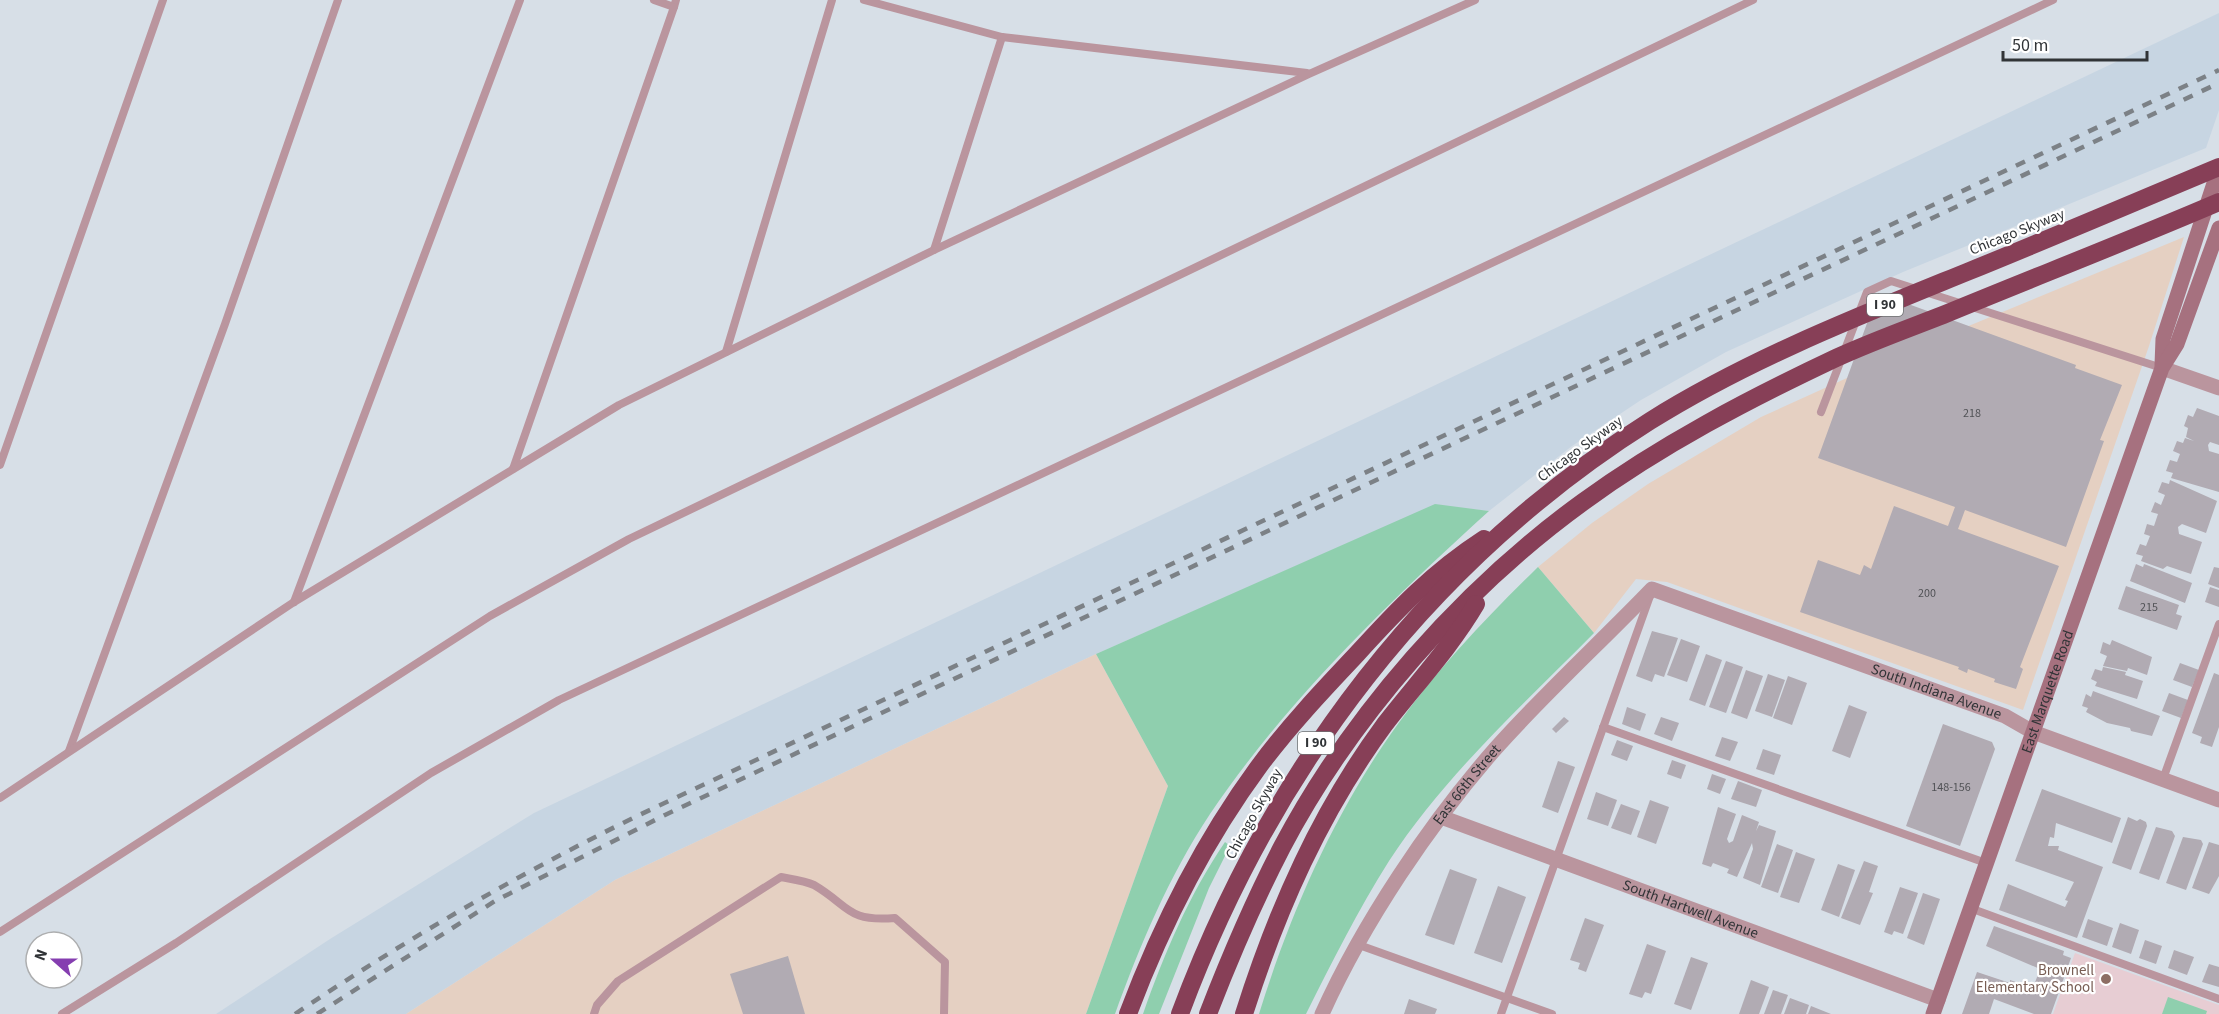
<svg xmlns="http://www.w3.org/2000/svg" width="2219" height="1014" viewBox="0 0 2219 1014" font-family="'Source Sans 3',sans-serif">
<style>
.built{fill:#c7d5e2}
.industrial{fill:#e5d0c2}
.education{fill:#e7cdd3}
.green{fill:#8fcfae}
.building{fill:#b1abb3}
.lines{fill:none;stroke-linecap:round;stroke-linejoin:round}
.lane{stroke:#ba959e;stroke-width:8}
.street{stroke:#ba959e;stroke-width:15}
.secondary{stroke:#a6717f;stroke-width:15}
.highway{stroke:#873f57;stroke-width:18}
.rail{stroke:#7c8186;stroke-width:4.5;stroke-dasharray:10 10;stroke-linecap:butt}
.education-dot{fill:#8d6e63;stroke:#fff;stroke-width:2}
.labels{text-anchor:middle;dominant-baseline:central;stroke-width:4.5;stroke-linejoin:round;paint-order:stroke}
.number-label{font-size:12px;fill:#515256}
.shield{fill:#fff;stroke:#6f7173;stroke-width:1.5}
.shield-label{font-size:14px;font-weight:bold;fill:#313437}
.street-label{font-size:15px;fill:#313437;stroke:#fff}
.education-label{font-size:15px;fill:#785e54;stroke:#fff;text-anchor:end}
</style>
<rect width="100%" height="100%" fill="#d7dfe7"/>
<polygon class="built" points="2219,13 2219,110 2206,148 1903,272 1726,352 1641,400 1572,446 1489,511 1435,505 1096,654 615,880 406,1014 216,1014 330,939 534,813"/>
<g class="industrial">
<polygon points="2184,237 2149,346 2023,710 1667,582 1636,579 1594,633 1538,567 1592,523 1648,484 1761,417 1891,358"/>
<polygon points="1096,654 1168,786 1086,1014 406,1014 615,880"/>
</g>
<polygon class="education" points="2075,953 2219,1005 2219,1014 2053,1014"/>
<g class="green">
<path d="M1435,504L1489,511C1388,603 1287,700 1210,814C1169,876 1140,945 1115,1014H1086L1168,786L1096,654Z"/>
<path d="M1538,567L1594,633C1523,705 1445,775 1389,861C1358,910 1332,962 1306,1014H1259C1291,911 1335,811 1398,724C1439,667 1488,616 1538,567Z"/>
<path d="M1225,842L1230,846L1209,888L1159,1014H1143C1164,954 1189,895 1225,842Z"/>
<polygon points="2168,997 2207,1011 2206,1014 2162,1014"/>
</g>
<g class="building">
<polygon points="1878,293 2076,365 2075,368 2122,385 2100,440 2104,441 2066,547 1965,510 1958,529 2059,566 2020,667 2023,669 2016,689 1994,682 1995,679 1968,669 1967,673 1958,669 1959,667 1800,612 1818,560 1860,575 1864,565 1871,569 1894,506 1948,526 1955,507 1818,458"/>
<polygon points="2197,408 2219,416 2219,445 2210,442 2208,445 2209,451 2219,454 2219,492 2171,478 2173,473 2166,471 2170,460 2177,462 2180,454 2173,451 2177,441 2183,443 2185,438 2194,441 2186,437 2188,428 2184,426 2188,415 2193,417"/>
<polygon points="2170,480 2217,501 2206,533 2182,524 2178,527 2179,534 2202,542 2191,574 2167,566 2163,569 2141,561 2143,556 2136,554 2140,544 2146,546 2150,536 2144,534 2147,524 2154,526 2156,520 2167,524 2156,520 2158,514 2151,512 2155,502 2161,505 2165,495 2158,492 2162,482 2169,484"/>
<polygon points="2136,564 2143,567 2144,564 2192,583 2185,603 2130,581"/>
<polygon points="2214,567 2219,568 2219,588 2208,584"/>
<polygon points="2126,586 2179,605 2176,614 2182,616 2177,630 2118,609"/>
<polygon points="2210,587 2219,590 2219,607 2205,602"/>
<polygon points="1652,631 1678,638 1664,677 1655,674 1652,682 1636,676"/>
<polygon points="1681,639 1700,646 1687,682 1667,675"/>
<polygon points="2112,640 2152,657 2147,675 2128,668 2127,671 2103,666 2107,656 2100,653 2103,642 2110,645"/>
<polygon points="1706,654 1722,660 1705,706 1689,700"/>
<polygon points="1726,661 1743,667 1726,713 1709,707"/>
<polygon points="2180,663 2199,670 2192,687 2173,680"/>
<polygon points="2103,667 2126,672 2125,675 2143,681 2137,699 2095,686 2097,682 2091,679 2095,669 2102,671"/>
<polygon points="1746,670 1763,676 1747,719 1731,713"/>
<polygon points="2214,673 2219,675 2219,727 2212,747 2200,743 2202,737 2192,733"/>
<polygon points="1768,674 1785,680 1772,717 1755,711"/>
<polygon points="1788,676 1807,683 1792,725 1773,718"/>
<polygon points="2093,691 2160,716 2152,736 2131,731 2130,728 2107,723 2086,712 2088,708 2082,706 2086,694 2091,697"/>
<polygon points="2169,693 2188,700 2181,718 2162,711"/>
<polygon points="1849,705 1867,712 1850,758 1832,751"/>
<polygon points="1627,707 1646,714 1640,731 1622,724"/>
<polygon points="1564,717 1569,721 1556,733 1552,729"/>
<polygon points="1661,717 1679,723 1672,741 1654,734"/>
<polygon points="1943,724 1992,742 1995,749 1960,846 1906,826"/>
<polygon points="1722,737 1738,742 1730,761 1715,756"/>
<polygon points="1617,740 1633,746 1627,761 1611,755"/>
<polygon points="1763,749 1781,755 1774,775 1756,769"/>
<polygon points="1672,760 1686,765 1681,779 1667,774"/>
<polygon points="1558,761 1575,767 1558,813 1542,807"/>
<polygon points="1712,774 1726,779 1720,794 1707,789"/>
<polygon points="1738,781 1762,790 1756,807 1731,799"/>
<polygon points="2042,789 2121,818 2112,843 2056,823 2054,838 2050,837 2048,846 2059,846 2058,850 2103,867 2077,938 1999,910 2008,884 2065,907 2068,901 2065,900 2074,882 2015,861"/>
<polygon points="1596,792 1617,800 1608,826 1587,819"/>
<polygon points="1650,800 1669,807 1656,844 1637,837"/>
<polygon points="1621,804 1640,811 1631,835 1611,828"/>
<polygon points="1718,807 1736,814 1727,839 1729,843 1733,841 1742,815 1759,822 1756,831 1759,825 1776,831 1760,885 1743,878 1753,849 1752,843 1737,877 1727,873 1729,869 1713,863 1711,867 1702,864"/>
<polygon points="2128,817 2137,821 2140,819 2146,822 2147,826 2131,870 2112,863"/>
<polygon points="2156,827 2172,831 2175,836 2159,880 2139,873"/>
<polygon points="2183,837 2201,840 2203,844 2186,890 2166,883"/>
<polygon points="2209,842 2219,845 2219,876 2209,894 2192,888"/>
<polygon points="1777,844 1793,850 1778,893 1761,887"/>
<polygon points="1796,852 1815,859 1799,903 1780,897"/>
<polygon points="1864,861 1878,866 1869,892 1873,893 1860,925 1841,918"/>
<polygon points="1838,864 1855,870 1839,917 1821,910"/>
<polygon points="1450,869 1477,879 1454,945 1425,935"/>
<polygon points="1498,886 1526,897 1502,963 1474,953"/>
<polygon points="1900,887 1918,893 1903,934 1894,931 1892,935 1884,932"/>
<polygon points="1923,893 1940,899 1924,945 1907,938"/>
<polygon points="1585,918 1604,925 1586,972 1578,969 1580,963 1570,960"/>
<polygon points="2088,919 2113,928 2107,946 2082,937"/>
<polygon points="2120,923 2139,930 2131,954 2112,947"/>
<polygon points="1994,926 2064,951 2063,955 2071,958 2051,1014 2034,1014 1994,999 1989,1014 1962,1014 1977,972 2010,983 2010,980 2033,988 2040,969 1986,946"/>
<polygon points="2145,940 2162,946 2156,964 2139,958"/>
<polygon points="1647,944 1666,951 1651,994 1645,992 1642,998 1629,994"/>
<polygon points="2174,950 2194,957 2187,975 2168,968"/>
<polygon points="788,956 805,1014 743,1014 730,974"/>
<polygon points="1691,957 1708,963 1691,1010 1674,1004"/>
<polygon points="2209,964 2219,967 2219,987 2202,982"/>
<polygon points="1751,980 1769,987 1759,1014 1739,1014"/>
<polygon points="1773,990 1788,995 1781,1014 1764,1014"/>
<polygon points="1790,998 1809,1005 1806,1014 1784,1014"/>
<polygon points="1409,999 1437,1009 1435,1014 1404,1014"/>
<polygon points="1811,1006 1831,1014 1808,1014"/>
</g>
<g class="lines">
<g class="lane">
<polyline points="654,0 674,7 676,0"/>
<polyline points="864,0 1002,37 1307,73"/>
<polyline points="934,250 1002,37"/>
<polyline points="726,352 832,0"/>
<polyline points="1821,412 1867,292 1891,281 2162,368"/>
<polyline points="0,465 163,0"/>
<polyline points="513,469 674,7"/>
<polyline points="294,602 520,0"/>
<polyline points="1603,727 1986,863"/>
<polyline points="69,751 225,324 338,0"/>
<polyline points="2163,779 2219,624"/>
<polyline points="0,798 294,602 619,405 934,250 1309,74 1475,0"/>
<polyline points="1970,908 2219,999"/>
<polyline points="0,932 490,616 629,539 1753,0"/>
<polyline points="1359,945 1552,1014"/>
<polyline points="62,1014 176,943 431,773 559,700 2053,0"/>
<path d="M594,1014L597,1005L618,981L781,877C791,879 805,881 814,885C850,906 846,922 895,918L945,962L944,1014"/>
<polyline points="1501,1014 1650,596"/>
</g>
<g class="street">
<polyline points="2162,368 2219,388"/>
<path id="s1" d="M1441,817L1938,1000"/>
<path id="s2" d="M1322,1014C1363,923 1430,823 1496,748C1545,693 1601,642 1652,589L2005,716L2033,732L2219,800"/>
</g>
<g class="secondary">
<polyline points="2162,365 2163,339 2219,168"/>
<path id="s3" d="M1933,1014L2162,368L2177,344L2219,228"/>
</g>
<g class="highway">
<path d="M1128,1014C1161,926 1204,841 1260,765C1289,726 1323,690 1356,655C1397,610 1433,572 1484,539"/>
<path d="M1180,1014C1271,769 1428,561 1650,421C1749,359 1859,316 1967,272C2051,238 2135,202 2219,167"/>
<path d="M1208,1014C1230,957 1254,901 1282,847C1351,716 1463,589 1583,502C1661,445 1749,399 1836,358C1871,342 1907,329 1943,315C2035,277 2128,241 2219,202"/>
<path d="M1244,1014C1277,910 1320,812 1385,724C1416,684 1450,648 1476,604"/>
</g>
<g class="rail">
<path d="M295,1014C407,939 515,876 635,817L2219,70"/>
<polyline points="317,1014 495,901 665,815 2219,83"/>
</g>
</g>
<circle class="education-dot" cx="2106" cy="979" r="6"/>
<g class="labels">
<g class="number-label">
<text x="1972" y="413">218</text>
<text x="1927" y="593">200</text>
<text x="2149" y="607">215</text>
<text x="1951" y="787">148-156</text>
</g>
<g class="shield">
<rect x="1867" y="294" width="36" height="22" rx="4.5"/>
<rect x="1298" y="732" width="36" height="22" rx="4.5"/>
</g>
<g class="shield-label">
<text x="1885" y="305">I 90</text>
<text x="1316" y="743">I 90</text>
</g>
<g class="street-label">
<text transform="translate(2017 232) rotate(-22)">Chicago Skyway</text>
<text transform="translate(1580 449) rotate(-36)">Chicago Skyway</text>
<text stroke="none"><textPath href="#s3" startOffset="342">East Marquette Road</textPath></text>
<text stroke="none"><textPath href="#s2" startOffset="844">South Indiana Avenue</textPath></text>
<text stroke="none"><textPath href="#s2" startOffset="272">East 66th Street</textPath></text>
<text transform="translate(1254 814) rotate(-61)">Chicago Skyway</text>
<text stroke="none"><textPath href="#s1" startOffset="266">South Hartwell Avenue</textPath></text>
</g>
<g class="education-label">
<text x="2094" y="970">Brownell<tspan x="2094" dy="17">Elementary School</tspan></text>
</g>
</g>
<g transform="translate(54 960) rotate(291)"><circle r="28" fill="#ffffff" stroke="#adaeaf" stroke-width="1.5"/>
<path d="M0-4.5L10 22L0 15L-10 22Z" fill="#853eb0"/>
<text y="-9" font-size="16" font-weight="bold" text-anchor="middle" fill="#313437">N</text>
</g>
<path d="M2003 51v9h144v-9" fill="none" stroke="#313437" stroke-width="3"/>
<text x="2012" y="51" font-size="18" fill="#313437" stroke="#ffffff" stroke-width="4.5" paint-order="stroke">50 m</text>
</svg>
